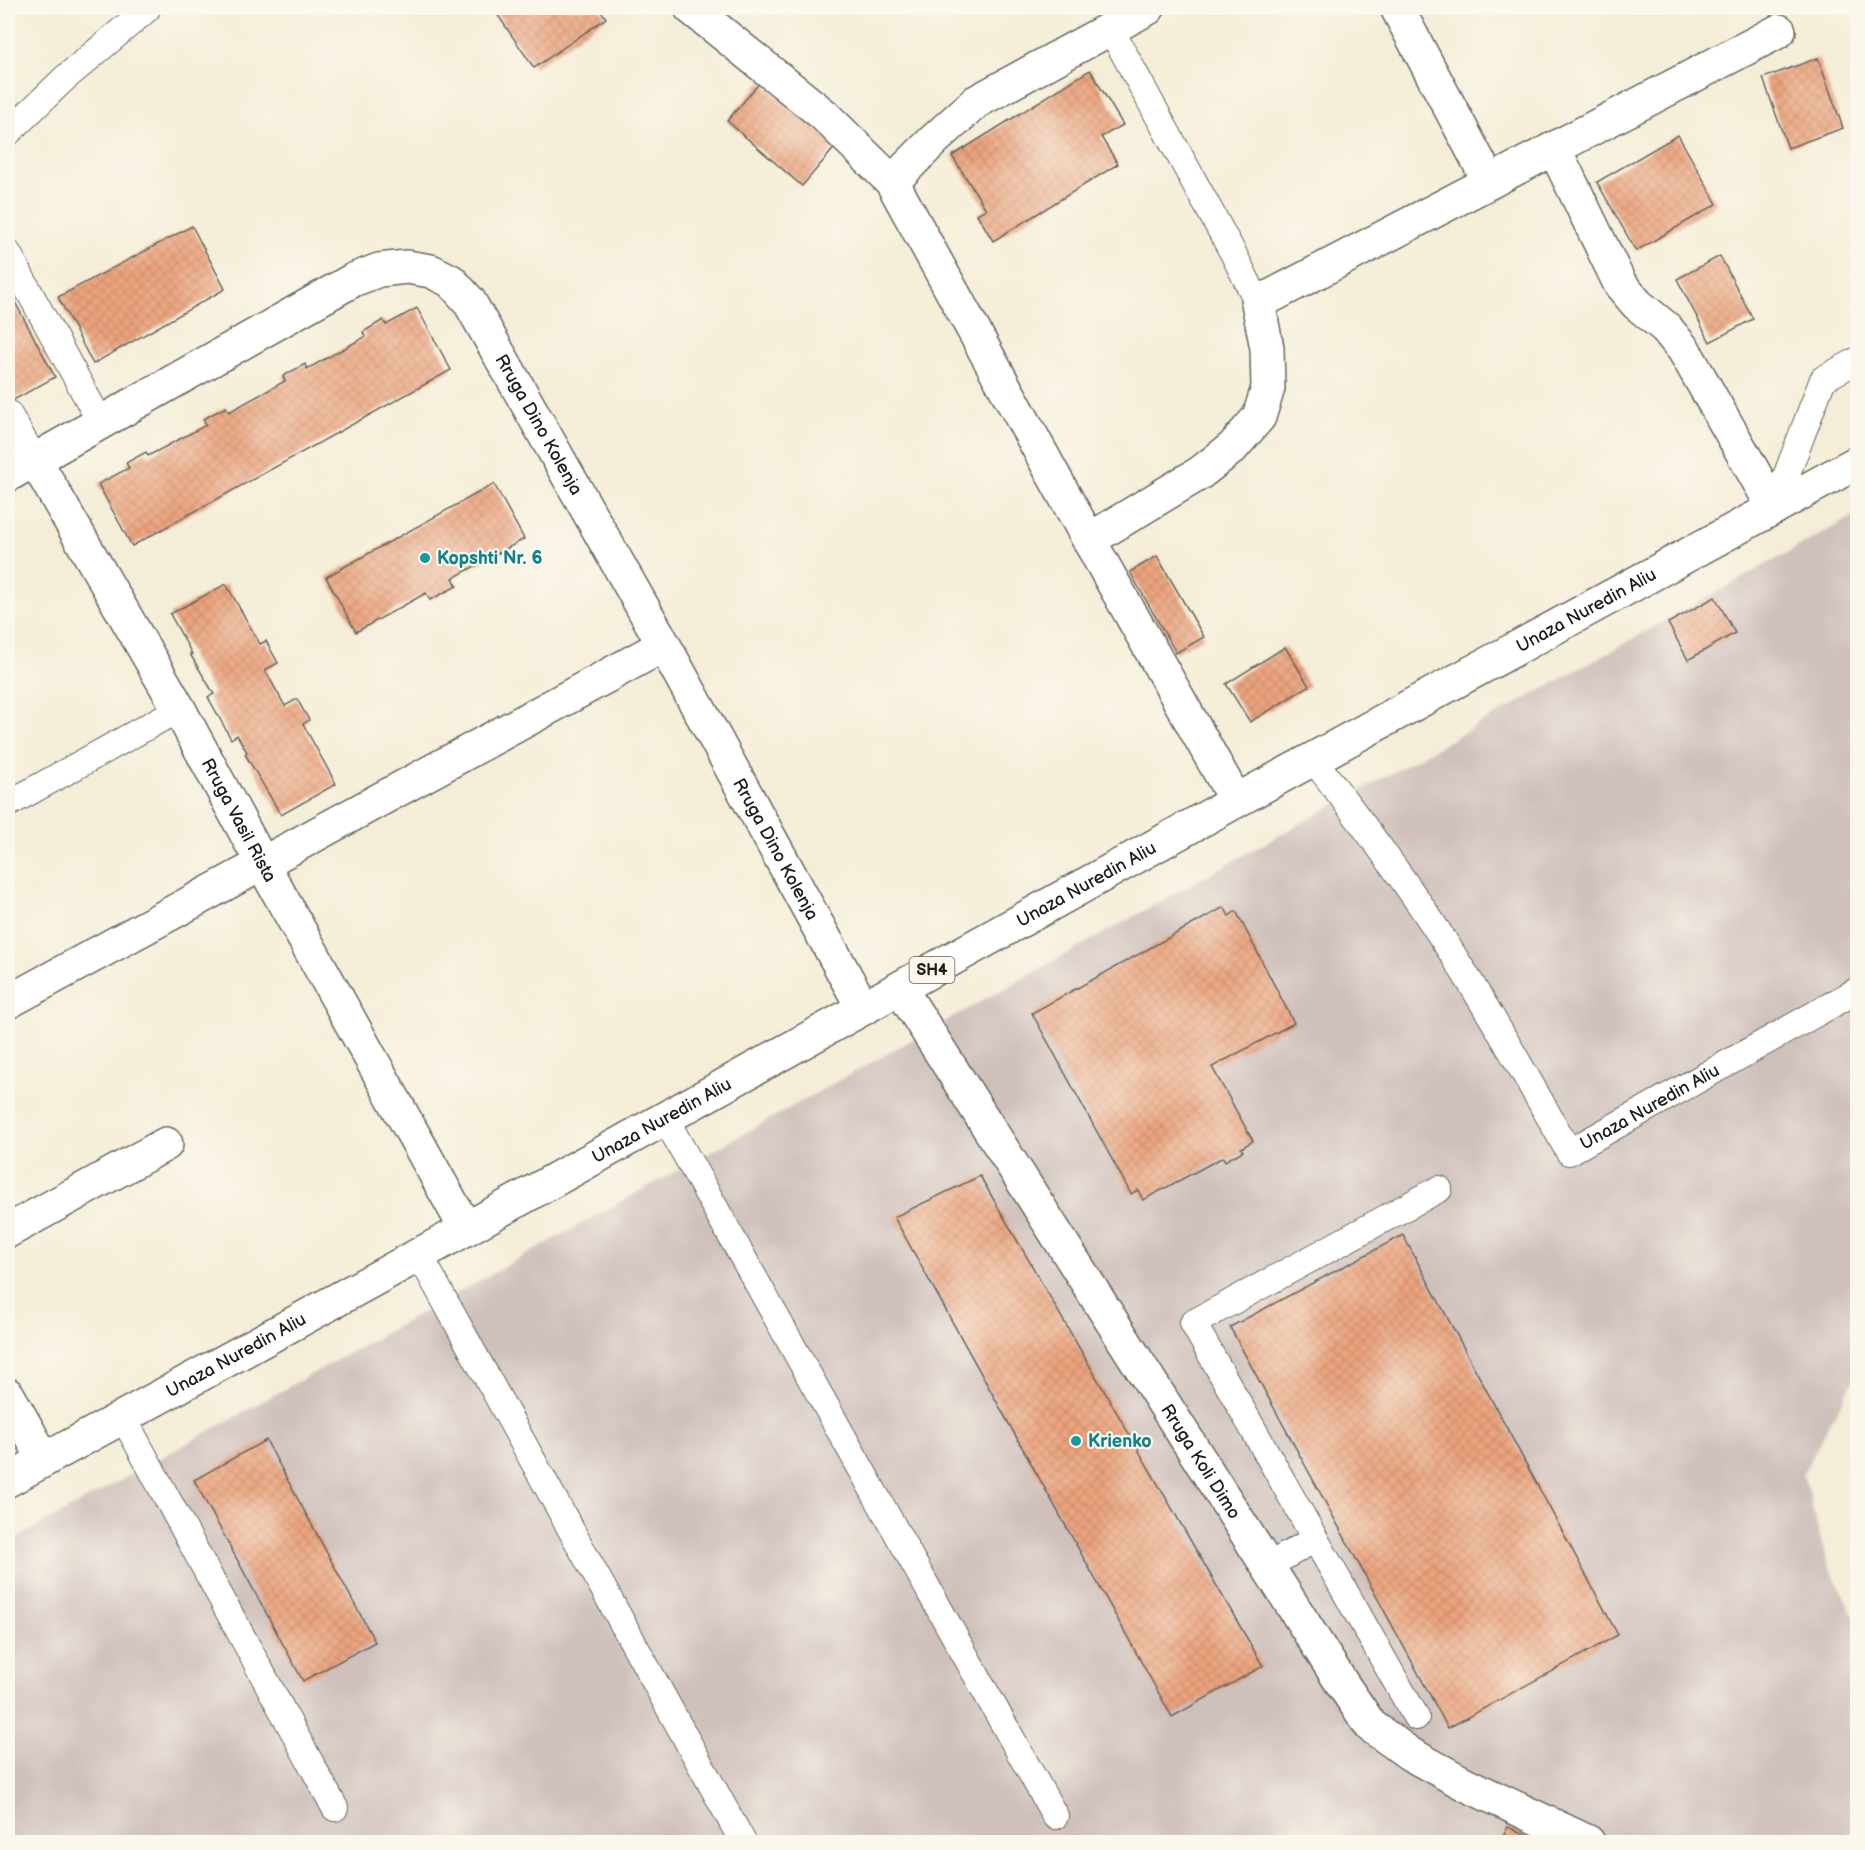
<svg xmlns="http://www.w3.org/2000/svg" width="1865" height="1850" viewBox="0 0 1865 1850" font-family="'Balsamiq Sans',sans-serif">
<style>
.industrial{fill:#cfc0bb}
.building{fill:url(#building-cross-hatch)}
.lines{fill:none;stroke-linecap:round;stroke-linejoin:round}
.lane-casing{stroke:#68655d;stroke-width:28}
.street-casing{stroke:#68655d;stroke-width:36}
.primary-casing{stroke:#68655d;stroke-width:36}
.lane{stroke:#fff;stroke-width:26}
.street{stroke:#fff;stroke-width:33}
.primary{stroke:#fff;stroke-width:33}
.culture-dot{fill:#0f9aa8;stroke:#fbf7ec;stroke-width:2}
.labels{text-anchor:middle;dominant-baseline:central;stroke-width:4.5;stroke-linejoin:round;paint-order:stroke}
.shield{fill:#fbf7ec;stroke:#5f5e5a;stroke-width:1.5}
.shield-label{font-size:16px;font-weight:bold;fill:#1c1c1c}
.street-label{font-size:18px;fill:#1c1c1c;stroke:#fbf7ec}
.culture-label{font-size:18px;font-weight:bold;fill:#0d838f;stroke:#fbf7ec;text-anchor:start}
</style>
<defs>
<pattern id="building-cross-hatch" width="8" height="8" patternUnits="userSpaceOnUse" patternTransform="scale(1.5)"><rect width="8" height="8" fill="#eca47e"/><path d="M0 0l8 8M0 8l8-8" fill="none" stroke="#ca8d6c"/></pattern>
</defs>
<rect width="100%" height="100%" fill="#fbf7ec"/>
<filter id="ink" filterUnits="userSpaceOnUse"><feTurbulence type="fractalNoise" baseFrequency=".0167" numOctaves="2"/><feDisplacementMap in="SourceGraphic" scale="12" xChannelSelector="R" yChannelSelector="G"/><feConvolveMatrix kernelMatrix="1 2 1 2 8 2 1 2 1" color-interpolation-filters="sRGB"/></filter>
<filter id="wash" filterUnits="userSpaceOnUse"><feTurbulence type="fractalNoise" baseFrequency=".008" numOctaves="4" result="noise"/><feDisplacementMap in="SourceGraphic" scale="24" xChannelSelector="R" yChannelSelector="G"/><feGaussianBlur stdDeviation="1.35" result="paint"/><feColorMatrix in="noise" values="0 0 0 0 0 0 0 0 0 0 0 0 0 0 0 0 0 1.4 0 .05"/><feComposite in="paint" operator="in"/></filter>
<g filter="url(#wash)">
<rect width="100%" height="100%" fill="#f4edd7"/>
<polygon class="industrial" points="1857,514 1857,1374 1803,1473 1826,1560 1857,1622 1857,1842 8,1842 8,1543"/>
<g id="blocks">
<g class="building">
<polygon points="493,8 599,8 606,18 534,68"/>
<polygon points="1818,58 1843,128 1788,148 1763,78"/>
<polygon points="1090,70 1123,125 1101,137 1118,164 993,241 977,214 986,209 952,156"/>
<polygon points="761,81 836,146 802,186 727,121"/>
<polygon points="1678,135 1717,204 1636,251 1597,182"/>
<polygon points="192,226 225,289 93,364 58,297"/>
<polygon points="1720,256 1753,319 1710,342 1677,279"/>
<polygon points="8,289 55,377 12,401 8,394"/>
<polygon points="417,308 451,370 132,546 98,484 129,468 126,463 146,452 148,456 206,425 203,419 226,407 229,412 285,381 283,376 305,364 307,369 365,337 363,332 383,320 386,325"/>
<polygon points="494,484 524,539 453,578 457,586 430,600 426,593 356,632 326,577"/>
<polygon points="1157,556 1204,637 1176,653 1130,572"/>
<polygon points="226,584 260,644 266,641 278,663 265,670 285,706 297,699 309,720 303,724 336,784 281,815 245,754 247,752 237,735 231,739 208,697 214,694 190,654 192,654 170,614"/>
<polygon points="1715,597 1735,633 1688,660 1668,623"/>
<polygon points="1285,647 1309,686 1250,722 1226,684"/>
<polygon points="1224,907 1229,916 1236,911 1294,1023 1212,1067 1253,1141 1241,1148 1243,1151 1225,1161 1223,1157 1143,1200 1138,1190 1131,1194 1032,1013"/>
<polygon points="980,1176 1263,1666 1172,1717 894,1217"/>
<polygon points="1403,1235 1618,1635 1448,1728 1230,1327"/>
<polygon points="266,1440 375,1642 303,1681 194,1480"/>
<polygon points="1508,1827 1542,1842 1500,1842"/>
</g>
</g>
</g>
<g filter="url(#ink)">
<use href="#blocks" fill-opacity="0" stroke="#68655d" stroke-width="1.5"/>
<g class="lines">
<defs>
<g id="lane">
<polyline points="1110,28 1233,253 1258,303"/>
<polyline points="8,133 64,79 147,9"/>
<polyline points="8,253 101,423"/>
<polyline points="8,413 35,460"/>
<polyline points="1774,508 1823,379 1858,360"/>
<path id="s1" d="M1313,759C1354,812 1394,865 1431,921C1481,996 1525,1074 1569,1152L1858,990"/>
<polyline points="8,804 179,709"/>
<polyline points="665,1118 1055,1816"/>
<polyline points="419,1254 743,1842"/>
<polyline points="123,1417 335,1808"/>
<polyline points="1268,1566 1315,1539"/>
<polyline points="1416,1717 1193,1323 1439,1189"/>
</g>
<g id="street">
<polyline points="691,8 824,115 892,182 1089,540 1236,801"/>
<polyline points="1397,8 1489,181"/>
<polyline points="1554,148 1620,284 1637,304 1666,328 1684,350 1774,508"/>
<polyline points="892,182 934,140 976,102 1148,8"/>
<path id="s2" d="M35,460L179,709L262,863L466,1229"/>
<path id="s3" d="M8,475L353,280L379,270L407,267L431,271L451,281L469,301L664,645L863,1008"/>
<polyline points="1089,540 1200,473 1232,448 1259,417 1268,388 1267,348 1258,303 1779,31"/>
<path id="s4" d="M900,988L1341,1682L1371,1726L1410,1754L1465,1784L1588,1842"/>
<polyline points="8,1002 664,645"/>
<polyline points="8,1231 166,1144"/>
<polyline points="8,1395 44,1459"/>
</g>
<g id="primary">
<path id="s5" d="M8,1480L466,1229L1236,801L1858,462"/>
</g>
</defs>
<use href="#lane" class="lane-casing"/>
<use href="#street" class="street-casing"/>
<use href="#primary" class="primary-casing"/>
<use href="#lane" class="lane"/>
<use href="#street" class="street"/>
<use href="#primary" class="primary"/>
</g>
</g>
<g class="culture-dot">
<circle cx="425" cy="558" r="6"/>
<circle cx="1076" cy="1441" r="6"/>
</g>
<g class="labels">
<rect class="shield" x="909.5" y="957" width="45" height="26" rx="4.5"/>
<g class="shield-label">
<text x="932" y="970">SH4</text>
</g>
<g class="street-label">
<text stroke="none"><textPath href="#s3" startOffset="668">Rruga Dino Kolenja</textPath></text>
<text stroke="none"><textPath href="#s5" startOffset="1802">Unaza Nuredin Aliu</textPath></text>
<text stroke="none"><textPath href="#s2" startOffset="414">Rruga Vasil Rista</textPath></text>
<text stroke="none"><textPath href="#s3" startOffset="1154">Rruga Dino Kolenja</textPath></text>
<text stroke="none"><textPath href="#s5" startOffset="1232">Unaza Nuredin Aliu</textPath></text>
<text stroke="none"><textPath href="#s1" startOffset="562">Unaza Nuredin Aliu</textPath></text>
<text stroke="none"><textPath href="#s5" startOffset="746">Unaza Nuredin Aliu</textPath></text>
<text stroke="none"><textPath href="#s5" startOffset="260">Unaza Nuredin Aliu</textPath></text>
<text stroke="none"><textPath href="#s4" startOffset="561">Rruga Koli Dimo</textPath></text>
</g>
<g class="culture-label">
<text x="437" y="558">Kopshti Nr. 6</text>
<text x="1088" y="1441">Krienko</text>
</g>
</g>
<rect width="1865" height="1850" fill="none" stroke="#fbf7ec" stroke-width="30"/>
</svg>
